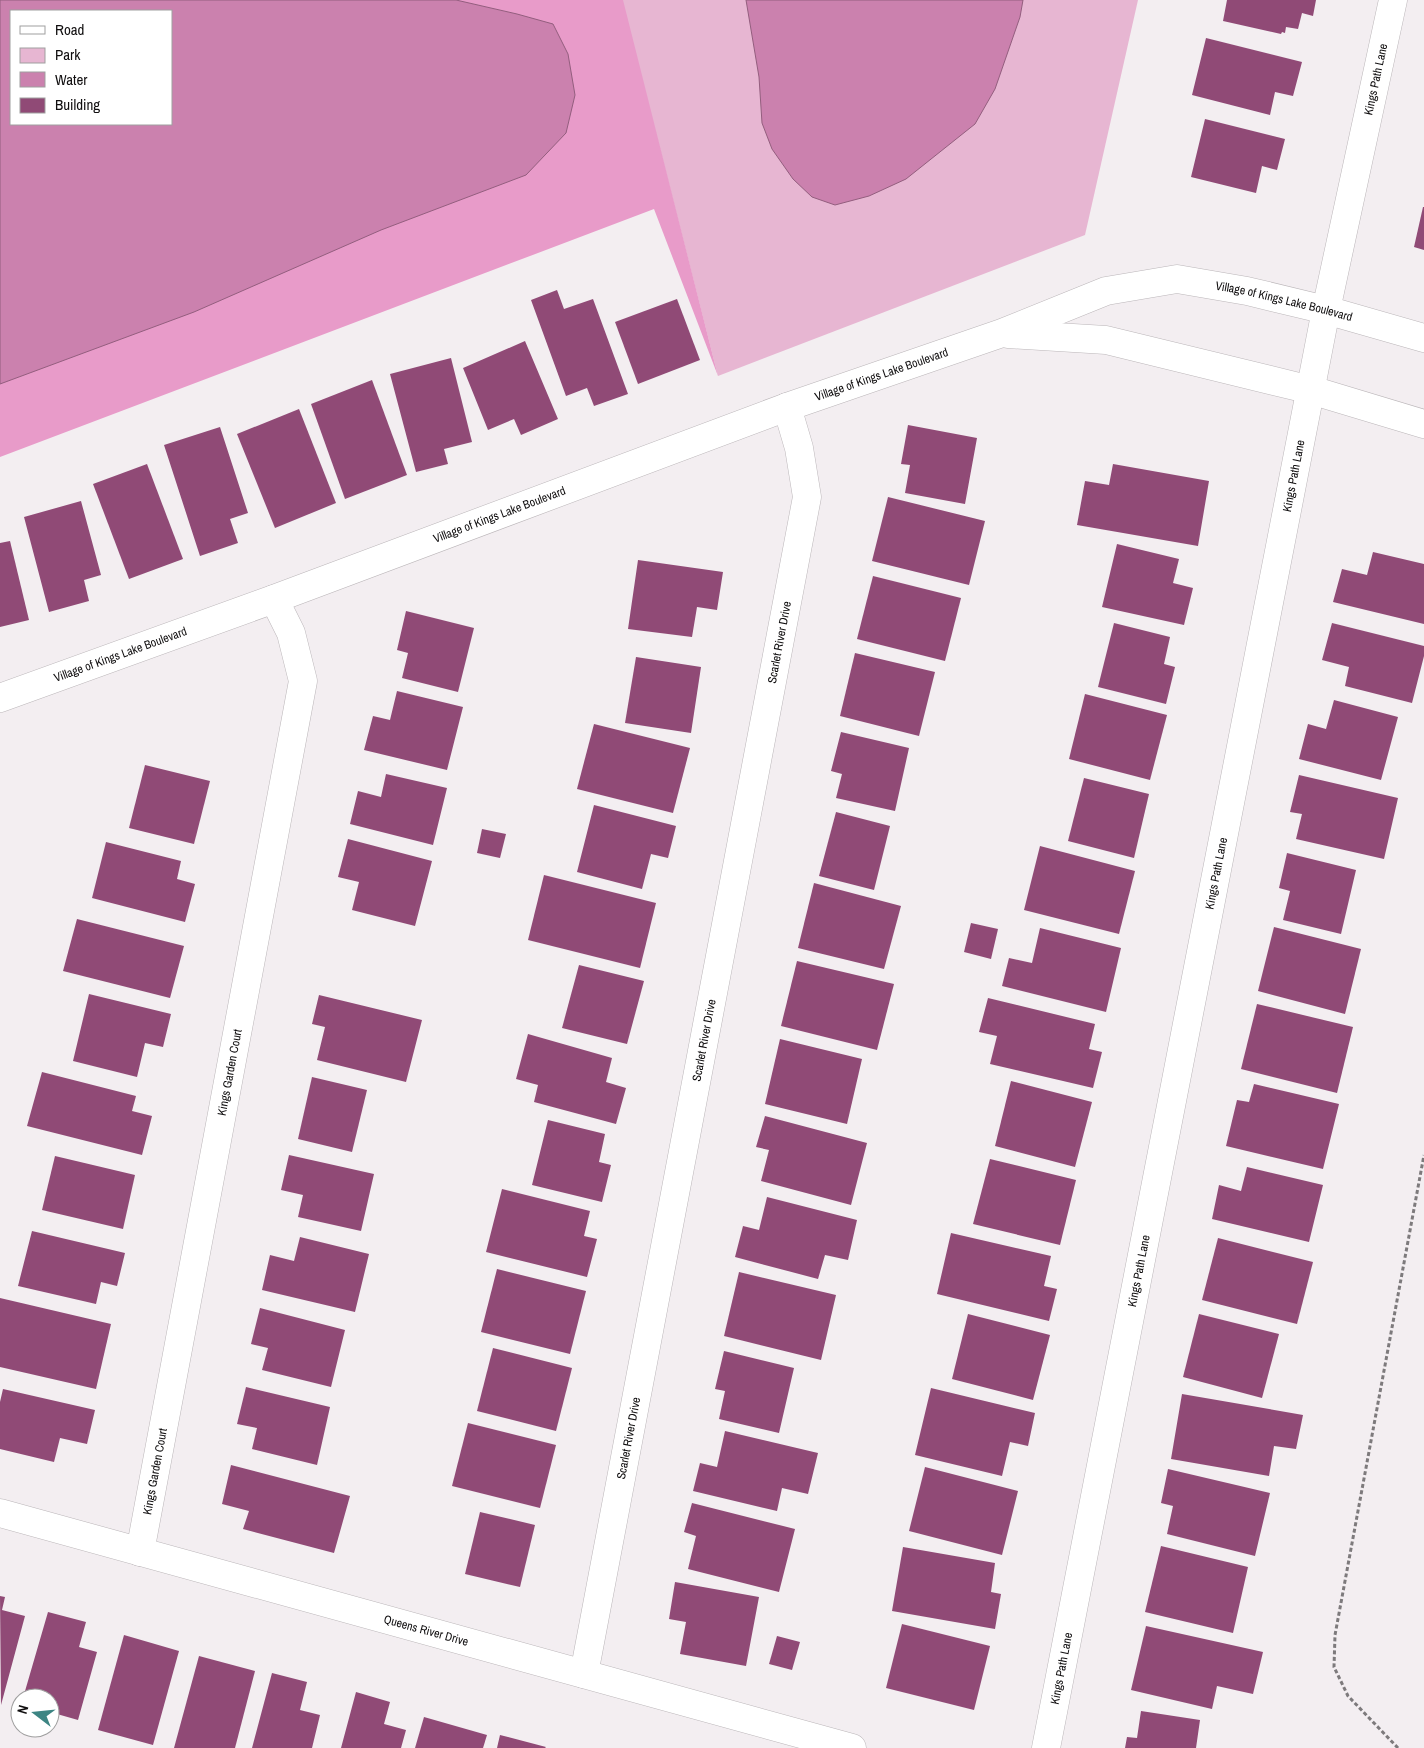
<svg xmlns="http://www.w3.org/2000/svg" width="1424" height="1748" viewBox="0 0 1424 1748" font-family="'Archivo Narrow',sans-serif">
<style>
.green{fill:#e7b6d2}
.forest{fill:#e89bc9;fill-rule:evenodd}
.water{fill:#cb81ae;stroke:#935e7e;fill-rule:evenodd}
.building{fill:#904a76}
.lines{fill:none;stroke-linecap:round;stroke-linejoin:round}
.minor-casing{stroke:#bbb6b9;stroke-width:29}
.path{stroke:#7d7a7c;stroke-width:3;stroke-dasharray:4 2.5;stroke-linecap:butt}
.minor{stroke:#fff;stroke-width:28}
.labels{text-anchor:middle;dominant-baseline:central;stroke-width:4;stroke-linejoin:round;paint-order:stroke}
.street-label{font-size:12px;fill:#100e0f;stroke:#fff}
</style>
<rect width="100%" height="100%" fill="#f3eef1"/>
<polygon class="green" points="622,0 1138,0 1085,235 718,376"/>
<path class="forest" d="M0,0H623L718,376L654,209L0,457ZM11,11H171V124H11Z"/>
<g class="water">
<path d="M0,0H456L517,14L553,24L568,54L575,95L566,133L526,175L381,230L194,312L0,384ZM11,11H171V124H11Z"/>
<polygon points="746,0 1023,0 1020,17 995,89 975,124 906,179 869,196 835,205 812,197 793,179 772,149 762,123 759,77"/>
</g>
<g class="building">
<polygon points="1227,0 1316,0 1313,16 1302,13 1298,29 1286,27 1285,33 1282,32 1281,34 1223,21"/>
<polygon points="1206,38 1302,62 1293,96 1275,92 1270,115 1192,95"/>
<polygon points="1205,119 1285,139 1277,170 1262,166 1256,193 1191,177"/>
<polygon points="1423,207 1424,207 1424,250 1414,247"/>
<polygon points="557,290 564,309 593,299 628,394 594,406 587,388 566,396 531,300"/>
<polygon points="677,299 700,360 638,384 615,322"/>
<polygon points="525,341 558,419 521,435 514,419 488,430 463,368"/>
<polygon points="451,358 472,442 444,449 448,464 416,472 390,374"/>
<polygon points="372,380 407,475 345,499 311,404"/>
<polygon points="299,409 336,503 275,528 237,434"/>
<polygon points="908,425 977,438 965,504 905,493 910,465 901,464"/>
<polygon points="220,427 248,513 230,519 238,543 200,556 164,445"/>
<polygon points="147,464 183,559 129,579 93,484"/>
<polygon points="1113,464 1209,481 1198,546 1077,525 1085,481 1109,485"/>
<polygon points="888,497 985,521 969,585 872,561"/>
<polygon points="81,501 101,575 84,580 89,601 49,612 24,517"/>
<polygon points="10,541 29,620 0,627 0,543"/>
<polygon points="1117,544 1179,559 1173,583 1193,588 1184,625 1102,607"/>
<polygon points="1373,552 1424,564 1424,624 1333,602 1342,569 1367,575"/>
<polygon points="638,560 723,572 717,610 697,607 692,637 628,629"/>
<polygon points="873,576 961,598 945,661 857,639"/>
<polygon points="406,611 474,628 458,692 402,678 408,653 397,650"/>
<polygon points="1114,623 1170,637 1164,664 1175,667 1166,704 1098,687"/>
<polygon points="1332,623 1424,646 1424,656 1412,703 1345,686 1349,667 1322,660"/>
<polygon points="855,653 935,672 919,736 840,716"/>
<polygon points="636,657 701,667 691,733 625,723"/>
<polygon points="397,691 463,707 447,770 364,750 373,716 390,720"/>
<polygon points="1085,694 1167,715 1150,780 1069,759"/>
<polygon points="1334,700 1398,717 1381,780 1299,759 1308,724 1326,729"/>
<polygon points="594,724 690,748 673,813 577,789"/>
<polygon points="841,732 909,748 895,811 836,798 842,774 831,771"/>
<polygon points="145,765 210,781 194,844 129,828"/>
<polygon points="386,774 447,788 433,845 350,824 358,791 381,797"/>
<polygon points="1299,775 1398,798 1384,859 1296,839 1302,814 1290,812"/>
<polygon points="1084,778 1149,794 1134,858 1068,841"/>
<polygon points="594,805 676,826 668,858 651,854 642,889 577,872"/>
<polygon points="836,812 890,826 874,890 819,876"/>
<polygon points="482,829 506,834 500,858 477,853"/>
<polygon points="348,839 432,861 415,926 352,910 359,882 338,877"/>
<polygon points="106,842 181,861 177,879 195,884 185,922 92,898"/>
<polygon points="1040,846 1135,871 1119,934 1024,910"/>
<polygon points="1287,853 1356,870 1341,934 1283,920 1290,891 1279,888"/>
<polygon points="544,875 656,903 640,968 528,940"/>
<polygon points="814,883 901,906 884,969 798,948"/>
<polygon points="77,919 184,946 170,998 63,971"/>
<polygon points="971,923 998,929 991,959 964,952"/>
<polygon points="1274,927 1361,949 1345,1014 1258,991"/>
<polygon points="1040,928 1121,948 1106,1012 1002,986 1009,958 1032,963"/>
<polygon points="797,961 894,984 877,1050 781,1026"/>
<polygon points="579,965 644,981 627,1044 562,1028"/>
<polygon points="89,994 171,1014 163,1047 145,1043 137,1077 73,1061"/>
<polygon points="319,995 422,1020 406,1082 317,1060 325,1027 312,1024"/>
<polygon points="988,998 1095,1024 1089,1049 1102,1052 1093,1088 990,1064 997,1036 979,1032"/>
<polygon points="1257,1004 1353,1027 1337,1093 1241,1069"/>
<polygon points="528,1034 612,1058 606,1082 626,1088 616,1124 534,1102 538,1085 516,1079"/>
<polygon points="780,1039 862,1059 847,1124 765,1104"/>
<polygon points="42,1072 136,1096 132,1111 152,1116 142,1155 27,1126"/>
<polygon points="312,1077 367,1090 352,1152 298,1139"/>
<polygon points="1011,1081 1092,1102 1075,1167 995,1146"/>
<polygon points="1254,1084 1339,1104 1323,1169 1226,1146 1237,1100 1249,1102"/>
<polygon points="765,1116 867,1143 851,1205 761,1181 769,1150 756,1147"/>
<polygon points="548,1120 605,1134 599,1162 611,1165 602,1202 532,1185"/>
<polygon points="289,1155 374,1174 361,1231 298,1217 303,1195 281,1190"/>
<polygon points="55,1156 135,1175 123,1229 42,1210"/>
<polygon points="990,1159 1076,1180 1060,1245 973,1224"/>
<polygon points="1247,1167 1323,1185 1309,1242 1212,1219 1219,1185 1241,1191"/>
<polygon points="502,1189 590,1211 584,1236 597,1239 587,1277 486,1252"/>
<polygon points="767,1197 857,1220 848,1260 825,1255 818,1279 735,1257 743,1226 759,1230"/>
<polygon points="32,1231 125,1253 117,1286 101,1282 96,1304 18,1286"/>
<polygon points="951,1233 1051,1256 1044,1286 1057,1289 1049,1321 937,1294"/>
<polygon points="300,1237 369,1254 355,1312 262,1290 270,1255 294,1261"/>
<polygon points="1218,1238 1313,1262 1297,1324 1202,1300"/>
<polygon points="497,1269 586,1291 570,1354 481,1332"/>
<polygon points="739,1272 836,1295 821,1360 724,1336"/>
<polygon points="0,1298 111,1324 96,1389 0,1367"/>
<polygon points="260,1308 345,1330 331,1387 262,1370 268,1348 251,1344"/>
<polygon points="968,1314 1050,1335 1033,1400 952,1379"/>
<polygon points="1199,1314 1279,1334 1262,1398 1183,1377"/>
<polygon points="493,1348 572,1368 556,1431 477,1411"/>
<polygon points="724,1351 794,1368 779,1433 719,1419 725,1391 715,1389"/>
<polygon points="246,1387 330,1407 317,1465 252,1449 257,1428 237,1424"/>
<polygon points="931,1388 1035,1413 1028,1446 1010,1442 1002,1476 915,1455"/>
<polygon points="3,1389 95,1410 87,1444 60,1438 54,1462 0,1449 0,1402"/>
<polygon points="1182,1394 1303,1415 1296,1449 1274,1446 1269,1476 1171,1459"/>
<polygon points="468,1423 556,1445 540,1508 452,1486"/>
<polygon points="725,1431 818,1453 808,1494 782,1488 777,1511 693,1491 700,1463 717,1467"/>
<polygon points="231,1465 350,1496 334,1553 243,1529 249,1511 222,1504"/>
<polygon points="925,1467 1018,1491 1002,1555 909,1531"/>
<polygon points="1168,1469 1270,1493 1255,1556 1167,1534 1173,1506 1161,1503"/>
<polygon points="692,1503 795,1529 779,1592 688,1569 696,1536 684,1532"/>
<polygon points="480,1512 535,1525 520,1587 465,1574"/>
<polygon points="1161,1546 1248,1567 1233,1633 1145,1612"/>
<polygon points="903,1547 995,1563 991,1592 1001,1594 995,1629 892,1611"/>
<polygon points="675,1582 759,1597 746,1666 680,1654 686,1622 669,1619"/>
<polygon points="0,1596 5,1597 2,1610 25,1616 1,1705"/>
<polygon points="48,1612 86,1622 79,1647 97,1652 78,1720 50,1712 50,1698 23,1698"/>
<polygon points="902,1624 990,1646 974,1710 886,1688"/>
<polygon points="1146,1626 1263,1652 1253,1694 1217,1686 1212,1709 1131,1690"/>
<polygon points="124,1635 179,1651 153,1745 98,1730"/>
<polygon points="777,1636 800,1642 792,1670 769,1664"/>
<polygon points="199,1656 255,1671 235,1748 174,1748"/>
<polygon points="272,1673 307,1682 300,1710 320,1715 312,1748 252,1748"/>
<polygon points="356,1692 390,1702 384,1724 406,1730 401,1748 341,1748"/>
<polygon points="1141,1711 1200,1720 1196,1748 1125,1748 1127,1737 1137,1738"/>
<polygon points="424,1717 487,1735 483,1748 415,1748"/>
<polygon points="500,1735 546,1747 545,1748 497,1748"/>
</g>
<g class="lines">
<defs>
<g id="minor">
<polyline points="1008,334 1106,340 1311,390 1424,424"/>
<path id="s1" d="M0,698L274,599L787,407L1002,333L1106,291L1177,279L1247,291L1326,310L1424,338"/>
<path id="s2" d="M0,1513L852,1748"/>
<path id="s3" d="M140,1552L303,681L291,633L274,599"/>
<path id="s4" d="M584,1674L807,497L799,448L787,407"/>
<path id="s5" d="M1046,1748L1326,310L1393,0"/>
</g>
</defs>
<use href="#minor" class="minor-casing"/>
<polyline class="path" points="1398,1748 1348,1696 1334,1667 1335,1635 1424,1155"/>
<use href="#minor" class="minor"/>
</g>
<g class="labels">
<g class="street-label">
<text stroke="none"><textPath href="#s5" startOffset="1701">Kings Path Lane</textPath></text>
<text stroke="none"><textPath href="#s1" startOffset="1360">Village of Kings Lake Boulevard</textPath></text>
<text stroke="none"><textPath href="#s1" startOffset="939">Village of Kings Lake Boulevard</textPath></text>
<text stroke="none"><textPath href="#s5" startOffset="1296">Kings Path Lane</textPath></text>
<text stroke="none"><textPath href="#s1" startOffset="532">Village of Kings Lake Boulevard</textPath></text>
<text stroke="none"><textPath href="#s4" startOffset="1050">Scarlet River Drive</textPath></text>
<text stroke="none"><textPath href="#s1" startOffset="128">Village of Kings Lake Boulevard</textPath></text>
<text stroke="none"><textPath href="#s5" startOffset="891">Kings Path Lane</textPath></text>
<text stroke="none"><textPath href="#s4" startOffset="645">Scarlet River Drive</textPath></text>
<text stroke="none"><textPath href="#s3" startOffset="488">Kings Garden Court</textPath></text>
<text stroke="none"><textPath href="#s5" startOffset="486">Kings Path Lane</textPath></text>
<text stroke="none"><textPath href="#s4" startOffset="240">Scarlet River Drive</textPath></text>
<text stroke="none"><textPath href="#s3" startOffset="82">Kings Garden Court</textPath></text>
<text stroke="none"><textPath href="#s2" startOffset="442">Queens River Drive</textPath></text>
<text stroke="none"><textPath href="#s5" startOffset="81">Kings Path Lane</textPath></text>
</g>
</g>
<rect x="10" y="10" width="162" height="115" fill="#ffffff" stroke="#9f9f9f"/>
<rect x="20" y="26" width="25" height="8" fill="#ffffff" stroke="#9f9f9f"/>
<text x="55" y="35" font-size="15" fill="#100e0f">Road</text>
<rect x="20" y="48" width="25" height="15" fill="#e7b6d2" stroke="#9f9f9f"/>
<text x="55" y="60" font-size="15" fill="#100e0f">Park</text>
<rect x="20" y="72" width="25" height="15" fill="#cb81ae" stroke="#9f9f9f"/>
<text x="55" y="85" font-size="15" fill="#100e0f">Water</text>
<rect x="20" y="98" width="25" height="15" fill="#904a76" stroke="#9f9f9f"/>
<text x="55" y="110" font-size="15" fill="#100e0f">Building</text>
<g transform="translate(35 1713) rotate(286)"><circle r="24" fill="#ffffff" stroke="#9f9f9f"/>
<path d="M0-4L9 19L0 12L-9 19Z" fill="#3d8583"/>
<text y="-8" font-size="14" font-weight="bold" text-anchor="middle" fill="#100e0f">N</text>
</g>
</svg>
